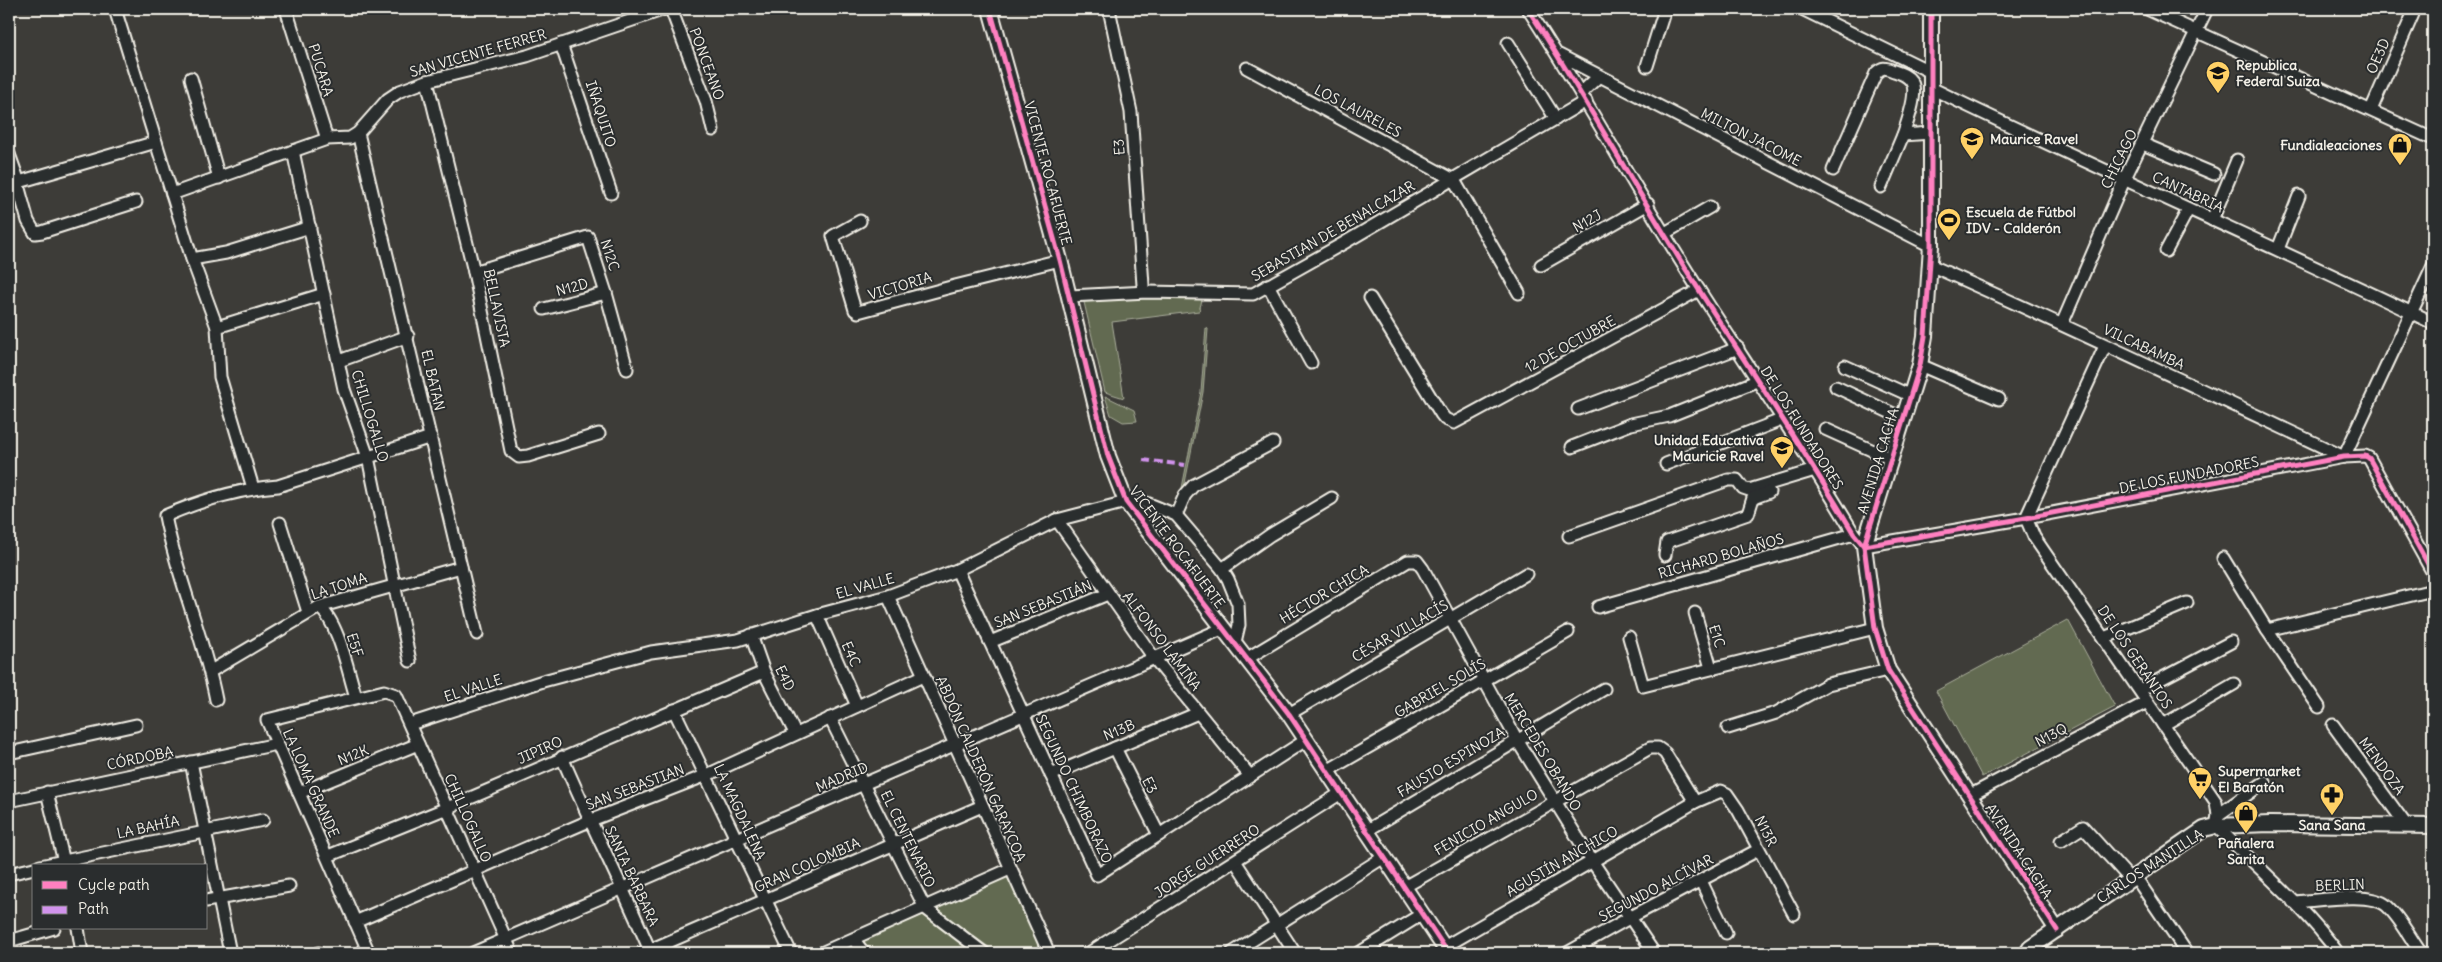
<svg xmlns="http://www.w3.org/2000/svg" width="2442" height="962" viewBox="0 0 2442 962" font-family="Delius,sans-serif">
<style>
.green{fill:#626b51;stroke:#abae9c}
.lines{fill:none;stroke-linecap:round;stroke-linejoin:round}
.minor-casing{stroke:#f4f1e8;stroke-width:15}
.tertiary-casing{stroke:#f4f1e8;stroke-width:18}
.minor{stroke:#2a2d2e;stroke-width:11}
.tertiary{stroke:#2a2d2e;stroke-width:14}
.quiet{stroke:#d193ec;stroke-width:4;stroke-dasharray:8 4;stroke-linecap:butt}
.cycleway-casing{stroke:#2a2d2e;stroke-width:8}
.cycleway{stroke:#ff80c0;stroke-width:5}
.labels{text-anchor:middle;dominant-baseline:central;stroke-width:4;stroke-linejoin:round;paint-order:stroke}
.street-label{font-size:14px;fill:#f4f1e8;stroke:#2a2d2e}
.poi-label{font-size:14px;font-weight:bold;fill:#f4f1e8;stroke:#2a2d2e;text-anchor:start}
</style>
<rect width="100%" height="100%" fill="#3d3c38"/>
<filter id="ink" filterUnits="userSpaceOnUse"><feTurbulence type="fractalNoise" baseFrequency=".02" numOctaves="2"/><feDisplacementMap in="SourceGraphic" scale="10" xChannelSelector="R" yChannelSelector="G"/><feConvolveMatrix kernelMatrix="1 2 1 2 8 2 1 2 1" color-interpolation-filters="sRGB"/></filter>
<g filter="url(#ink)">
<g class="green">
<polygon points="1204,293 1199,311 1112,322 1124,398 1105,392 1083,298"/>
<polygon points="1206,328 1208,329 1203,392 1183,493 1181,493 1201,392"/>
<polygon points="1105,396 1134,410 1137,421 1123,422 1111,415"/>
<polygon points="2068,620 2115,707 1982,777 1936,691"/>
<polygon points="1008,876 1044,953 997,953 935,908"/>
<polygon points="925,914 974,951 972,953 870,953 862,941"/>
</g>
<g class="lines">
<defs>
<g id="minor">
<polyline points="115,9 192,259 217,327 220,377 253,488"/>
<polyline points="286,9 327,139"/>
<polyline points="671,9 706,101 713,130"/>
<polyline points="1109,9 1131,112 1143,285"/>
<path d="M1528,9C1588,101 1640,198 1699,290C1751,371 1805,451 1854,534L1864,546L2026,518L2344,457L2365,456L2369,458L2433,573"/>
<polyline points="1802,9 1931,72"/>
<polyline points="2147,9 2433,139"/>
<polyline points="1508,43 1556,119"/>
<polyline points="561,44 611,193"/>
<polyline points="1559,55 1931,246"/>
<polyline points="1647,66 1665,9"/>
<polyline points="1247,68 1454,180 1519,293"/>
<polyline points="191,78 219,178"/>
<polyline points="427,81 474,272 511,451 519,457 528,456 599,434"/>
<path d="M1931,88C2097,169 2267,243 2433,323"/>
<polyline points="1582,92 1599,76"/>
<polyline points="2371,110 2413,14"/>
<polyline points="358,133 477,634"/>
<polyline points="2143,144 2214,174"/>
<polyline points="293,151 344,389 368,457 410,661"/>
<polyline points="9,154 19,182"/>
<path d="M1833,170L1876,73C1883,66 1886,68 1894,71C1900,73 1907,75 1911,81C1919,92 1907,123 1903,135L1931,133"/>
<polyline points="1881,187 1903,135"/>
<polyline points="172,194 327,139 350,138 358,133 388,99 400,91 427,81 527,56 665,9"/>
<polyline points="136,202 42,232 35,233 28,221 18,185 19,182 156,142"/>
<polyline points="2212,220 2237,160"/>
<polyline points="860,221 833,236 855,310 858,312 951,287 1060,260"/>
<polyline points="1665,233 1710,207"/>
<polyline points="2278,249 2299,196"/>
<polyline points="2166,251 2188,210"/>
<polyline points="192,259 226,253 310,227"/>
<polyline points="1541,265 1648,204"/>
<path d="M1930,265C2069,327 2207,392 2344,457"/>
<polyline points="474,272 588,237 606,293 627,369"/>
<polyline points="1268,285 1311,363"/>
<polyline points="1070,296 1147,292 1253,294 1344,243 1586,101"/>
<polyline points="1370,298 1441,414 1445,419 1454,423 1699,290"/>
<polyline points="544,309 606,293"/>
<polyline points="2062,324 2125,178 2207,9"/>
<polyline points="217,327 324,294"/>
<path d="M2105,346L2026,518L2034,537L2216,802L2218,815L2216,826C2257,867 2304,906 2338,953"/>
<polyline points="339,361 408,336"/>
<polyline points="1920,365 1999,399"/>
<polyline points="1845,366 1909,395"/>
<polyline points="1836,387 1902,418"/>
<polyline points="1578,409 1738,348"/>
<polyline points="1825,429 1889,458"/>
<polyline points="1572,447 1631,424 1669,416 1759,380"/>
<polyline points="2344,457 2433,266"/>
<polyline points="1666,464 1784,419"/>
<polyline points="1176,515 1185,495 1194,485 1273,443"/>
<polyline points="1057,520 1154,658 1250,776"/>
<polyline points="280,523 308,612"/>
<polyline points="1569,536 1728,480 1737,480 1743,488 1749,490 1815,470"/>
<polyline points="1665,555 1667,542 1748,514 1753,498 1769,492"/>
<polyline points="2223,558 2267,630 2319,707"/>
<polyline points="1222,569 1270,535 1332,498"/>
<polyline points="957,570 1097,875 1306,740"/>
<polyline points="888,596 1049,953"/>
<path d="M319,607C339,622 348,673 356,697"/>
<polyline points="1598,607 1854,534"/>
<polyline points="1695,613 1711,668"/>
<polyline points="817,615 857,706"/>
<polyline points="2267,630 2433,590"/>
<polyline points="751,635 764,672 795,733"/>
<polyline points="1629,637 1643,686 1875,628"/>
<polyline points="2104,638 2187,603"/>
<polyline points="990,642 1108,594"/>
<polyline points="1248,658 1408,561 1417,561 1423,569 1517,740 1592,861 1654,953"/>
<polyline points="211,671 319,607 461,567"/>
<polyline points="2140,690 2231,642"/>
<path d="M216,700C204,637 177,578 165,516C202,500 238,489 278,486L431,437"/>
<polyline points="674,710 791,953"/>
<polyline points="1289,714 1526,574"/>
<polyline points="830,718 925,908 984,953"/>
<polyline points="410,724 543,681 651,652 738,640 817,615 888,596 957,570 1057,520 1126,502 1144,502 1176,515 1222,569 1228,579 1238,604 1239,625 1235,642"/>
<polyline points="2163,725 2234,684"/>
<polyline points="2333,725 2406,825"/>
<polyline points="1728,728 1776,713 1828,684 1888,670"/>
<polyline points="1115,748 1159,835"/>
<polyline points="9,753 136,725"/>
<path d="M562,757C590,823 623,887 651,953"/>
<polyline points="191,762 230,953"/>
<polyline points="1327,771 1568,632"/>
<polyline points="1051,775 1198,713"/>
<polyline points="47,792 65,866"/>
<polyline points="299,793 418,744"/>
<polyline points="1969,796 2147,702"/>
<polyline points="9,801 277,744"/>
<polyline points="2218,815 2265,782"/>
<polyline points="1366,831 1604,689"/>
<polyline points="2061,841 2083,827 2129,878"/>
<polyline points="328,856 447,808 764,672"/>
<polyline points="1235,861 1295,953"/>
<polyline points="40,866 263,820"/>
<polyline points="9,874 34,868"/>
<polyline points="2134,875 2187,953"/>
<polyline points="1701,881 1726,933"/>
<polyline points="1404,887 1650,748 1658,748 1665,753 1695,802"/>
<polyline points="206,901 289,886"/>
<path d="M2293,902C2316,901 2370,891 2387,906C2401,919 2410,938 2421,953"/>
<polyline points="355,922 589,821 707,775 923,676"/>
<polyline points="78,928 82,953"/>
<polyline points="854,940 864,953"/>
<polyline points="9,941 54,928"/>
<polyline points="1444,947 1695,802 1721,791 1727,794 1738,810 1794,914"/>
<polyline points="318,953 319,953"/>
<polyline points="369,953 267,720 384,691 396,695 512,953"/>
<polyline points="473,953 1224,628"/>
<polyline points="643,953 982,806"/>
<polyline points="821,953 1010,869"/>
<polyline points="1089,953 1341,793"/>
<polyline points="1232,953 1384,857"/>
<polyline points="1359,953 1422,914"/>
<polyline points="1567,953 1631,917 1758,850"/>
</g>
<g id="tertiary">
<polyline points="990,9 1060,260 1108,456 1126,502 1289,714 1448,953"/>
<polyline points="1931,9 1931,246 1925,336 1920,365 1864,546 1875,628 1888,670 2057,930"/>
<polyline points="2027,953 2030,948 2204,829 2216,826 2270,824 2433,826"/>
</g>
</defs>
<use href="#minor" class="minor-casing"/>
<use href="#tertiary" class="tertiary-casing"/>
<use href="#minor" class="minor"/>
<use href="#tertiary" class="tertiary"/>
<g class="quiet">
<polyline points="1143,460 1185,465"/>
<polyline points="2022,953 2030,948"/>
</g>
<defs>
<g id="cycleway">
<polyline points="990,9 1060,260 1108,456 1126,502 1289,714 1448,953"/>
<path d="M1528,9C1588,101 1640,198 1699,290C1751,371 1805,451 1854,534L1864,546L2026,518L2344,457L2365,456L2369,458L2433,573"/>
<polyline points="1931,9 1931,246 1925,336 1920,365 1864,546 1875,628 1888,670 2057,930"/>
</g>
</defs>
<use href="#cycleway" class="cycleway-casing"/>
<use href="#cycleway" class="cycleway"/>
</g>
</g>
<defs>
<symbol id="school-pin" viewBox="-11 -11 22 30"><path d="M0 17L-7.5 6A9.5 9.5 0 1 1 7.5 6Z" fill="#ffd166" stroke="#2a2d2e"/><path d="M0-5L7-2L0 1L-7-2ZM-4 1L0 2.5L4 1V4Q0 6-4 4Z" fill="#111"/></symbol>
<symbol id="shop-pin" viewBox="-11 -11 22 30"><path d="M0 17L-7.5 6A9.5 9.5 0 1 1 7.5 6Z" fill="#ffd166" stroke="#2a2d2e"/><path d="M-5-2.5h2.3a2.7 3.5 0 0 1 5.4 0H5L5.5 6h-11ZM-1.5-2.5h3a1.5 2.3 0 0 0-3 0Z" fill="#111"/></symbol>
<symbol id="stadium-pin" viewBox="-11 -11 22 30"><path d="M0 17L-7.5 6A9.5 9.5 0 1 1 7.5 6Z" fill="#ffd166" stroke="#2a2d2e"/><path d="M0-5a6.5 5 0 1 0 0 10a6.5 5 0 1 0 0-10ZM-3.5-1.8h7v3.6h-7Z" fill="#111"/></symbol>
<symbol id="supermarket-pin" viewBox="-11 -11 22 30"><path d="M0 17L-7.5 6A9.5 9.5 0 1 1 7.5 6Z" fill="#ffd166" stroke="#2a2d2e"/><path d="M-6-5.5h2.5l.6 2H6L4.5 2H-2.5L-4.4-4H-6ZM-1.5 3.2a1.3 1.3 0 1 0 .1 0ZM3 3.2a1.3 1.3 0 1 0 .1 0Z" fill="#111"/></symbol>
<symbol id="pharmacy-pin" viewBox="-11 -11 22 30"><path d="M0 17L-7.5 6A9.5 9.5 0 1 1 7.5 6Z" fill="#ffd166" stroke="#2a2d2e"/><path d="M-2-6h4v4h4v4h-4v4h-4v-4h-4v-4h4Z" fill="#111"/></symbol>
</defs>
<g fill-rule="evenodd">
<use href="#school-pin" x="2204" y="59" width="28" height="38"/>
<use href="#school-pin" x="1958" y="125" width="28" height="38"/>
<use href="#shop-pin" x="2386" y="131" width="28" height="38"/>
<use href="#stadium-pin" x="1935" y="206" width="28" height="38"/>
<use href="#school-pin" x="1768" y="434" width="28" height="38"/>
<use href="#supermarket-pin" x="2186" y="765" width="28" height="38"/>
<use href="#pharmacy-pin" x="2318" y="781" width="28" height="38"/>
<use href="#shop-pin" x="2232" y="799" width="28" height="38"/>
</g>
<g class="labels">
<g class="street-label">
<text transform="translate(478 53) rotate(-16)">SAN VICENTE FERRER</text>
<text transform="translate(2378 56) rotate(-66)">OE3D</text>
<text transform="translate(707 64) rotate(70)">PONCEANO</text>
<text transform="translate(321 70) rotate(73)">PUCARA</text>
<text transform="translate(1358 111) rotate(28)">LOS LAURELES</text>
<text transform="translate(601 114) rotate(72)">IÑAQUITO</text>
<text transform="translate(1751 137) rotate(27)">MILTON JACOME</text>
<text transform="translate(1119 147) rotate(-95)">E3</text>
<text transform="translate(2119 159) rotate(-64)">CHICAGO</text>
<text transform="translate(1048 173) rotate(75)">VICENTE ROCAFUERTE</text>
<text transform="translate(2188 192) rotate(25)">CANTABRIA</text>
<text transform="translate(1587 221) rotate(-29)">N12J</text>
<text transform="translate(1333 231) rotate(-30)">SEBASTIAN DE BENALCAZAR</text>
<text transform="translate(610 255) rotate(72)">N12C</text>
<text transform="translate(900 286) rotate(-17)">VICTORIA</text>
<text transform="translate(572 287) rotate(-15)">N12D</text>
<text transform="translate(497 308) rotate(78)">BELLAVISTA</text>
<text transform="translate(1570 344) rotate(-29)">12 DE OCTUBRE</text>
<text transform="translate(2144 347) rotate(25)">VILCABAMBA</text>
<text transform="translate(433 380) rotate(77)">EL BATAN</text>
<text transform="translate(370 416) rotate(73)">CHILLOGALLO</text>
<text transform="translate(1802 428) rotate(58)">DE LOS FUNDADORES</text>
<text transform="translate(1878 461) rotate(-73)">AVENIDA CACHA</text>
<text transform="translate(2189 475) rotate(-11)">DE LOS FUNDADORES</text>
<text transform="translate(1177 547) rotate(53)">VICENTE ROCAFUERTE</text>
<text transform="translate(1721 556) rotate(-16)">RICHARD BOLAÑOS</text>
<text transform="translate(339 586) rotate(-18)">LA TOMA</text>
<text transform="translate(865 586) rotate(-16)">EL VALLE</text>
<text transform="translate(1324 594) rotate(-31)">HÉCTOR CHICA</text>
<text transform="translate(1043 604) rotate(-22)">SAN SEBASTIÁN</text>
<text transform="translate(1400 631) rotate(-30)">CÉSAR VILLACÍS</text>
<text transform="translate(1717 636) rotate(73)">E1C</text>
<text transform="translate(1162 641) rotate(53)">ALFONSO LAMIÑA</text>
<text transform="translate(355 645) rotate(72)">E5F</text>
<text transform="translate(851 654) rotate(66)">E4C</text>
<text transform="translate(2135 657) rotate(56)">DE LOS GERANIOS</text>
<text transform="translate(785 678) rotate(64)">E4D</text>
<text transform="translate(473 688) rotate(-18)">EL VALLE</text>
<text transform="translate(1440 688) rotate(-30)">GABRIEL SOLÍS</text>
<text transform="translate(1119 730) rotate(-23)">N13B</text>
<text transform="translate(2051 735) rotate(-28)">N13Q</text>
<text transform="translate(540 750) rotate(-24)">JIPIRO</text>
<text transform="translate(1543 752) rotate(59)">MERCEDES OBANDO</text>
<text transform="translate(353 755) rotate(-22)">N12K</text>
<text transform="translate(140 758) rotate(-12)">CÓRDOBA</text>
<text transform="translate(1451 762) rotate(-31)">FAUSTO ESPINOZA</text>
<text transform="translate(2382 766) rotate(54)">MENDOZA</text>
<text transform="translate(981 769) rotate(66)">ABDÓN CALDERÓN GARAYCOA</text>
<text transform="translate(842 777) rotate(-23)">MADRID</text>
<text transform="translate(311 783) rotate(66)">LA LOMA GRANDE</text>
<text transform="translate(1150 785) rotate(63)">E3</text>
<text transform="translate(635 787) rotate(-21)">SAN SEBASTIAN</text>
<text transform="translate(1074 789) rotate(65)">SEGUNDO CHIMBORAZO</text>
<text transform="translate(740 812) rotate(65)">LA MAGDALENA</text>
<text transform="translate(468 818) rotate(66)">CHILLOGALLO</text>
<text transform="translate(1486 822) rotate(-30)">FENICIO ANGULO</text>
<text transform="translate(148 827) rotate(-12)">LA BAHÍA</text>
<text transform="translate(1766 831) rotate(63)">N13R</text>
<text transform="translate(908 839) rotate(64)">EL CENTENARIO</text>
<text transform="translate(2019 851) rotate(57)">AVENIDA CACHA</text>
<text transform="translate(1207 861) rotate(-33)">JORGE GUERRERO</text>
<text transform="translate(1562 861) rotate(-30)">AGUSTÍN ANCHICO</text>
<text transform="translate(807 865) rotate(-24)">GRAN COLOMBIA</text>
<text transform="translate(2150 866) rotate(-33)">CARLOS MANTILLA</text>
<text transform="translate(632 876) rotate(65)">SANTA BARBARA</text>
<text transform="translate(2340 885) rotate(-2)">BERLIN</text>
<text transform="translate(1656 888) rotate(-28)">SEGUNDO ALCÍVAR</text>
</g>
<g class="poi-label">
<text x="2236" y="65">Republica<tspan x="2236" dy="16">Federal Suiza</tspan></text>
<text x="1990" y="139">Maurice Ravel</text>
<text x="2382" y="145" text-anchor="end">Fundialeaciones</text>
<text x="1966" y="212">Escuela de Fútbol<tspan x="1966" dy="16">IDV - Calderón</tspan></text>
<text x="1764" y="440" text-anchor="end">Unidad Educativa<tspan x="1764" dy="16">Mauricie Ravel</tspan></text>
<text x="2218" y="771">Supermarket<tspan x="2218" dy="16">El Baratón</tspan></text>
<text x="2332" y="825" text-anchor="middle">Sana Sana</text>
<text x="2246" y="843" text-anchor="middle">Pañalera<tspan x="2246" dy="16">Sarita</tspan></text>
</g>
</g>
<rect width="2442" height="962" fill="none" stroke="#2a2d2e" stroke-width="30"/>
<rect x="15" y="15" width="2412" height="932" fill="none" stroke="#f4f1e8" stroke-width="2" filter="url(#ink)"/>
<rect x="32" y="864" width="175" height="65" fill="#2a2d2e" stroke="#7b7b78"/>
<rect x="42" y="881" width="25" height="8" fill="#ff80c0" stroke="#7b7b78"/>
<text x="78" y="890" font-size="15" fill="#f4f1e8">Cycle path</text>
<rect x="42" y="906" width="25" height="8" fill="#d193ec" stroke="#7b7b78"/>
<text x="78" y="914" font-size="15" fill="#f4f1e8">Path</text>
</svg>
